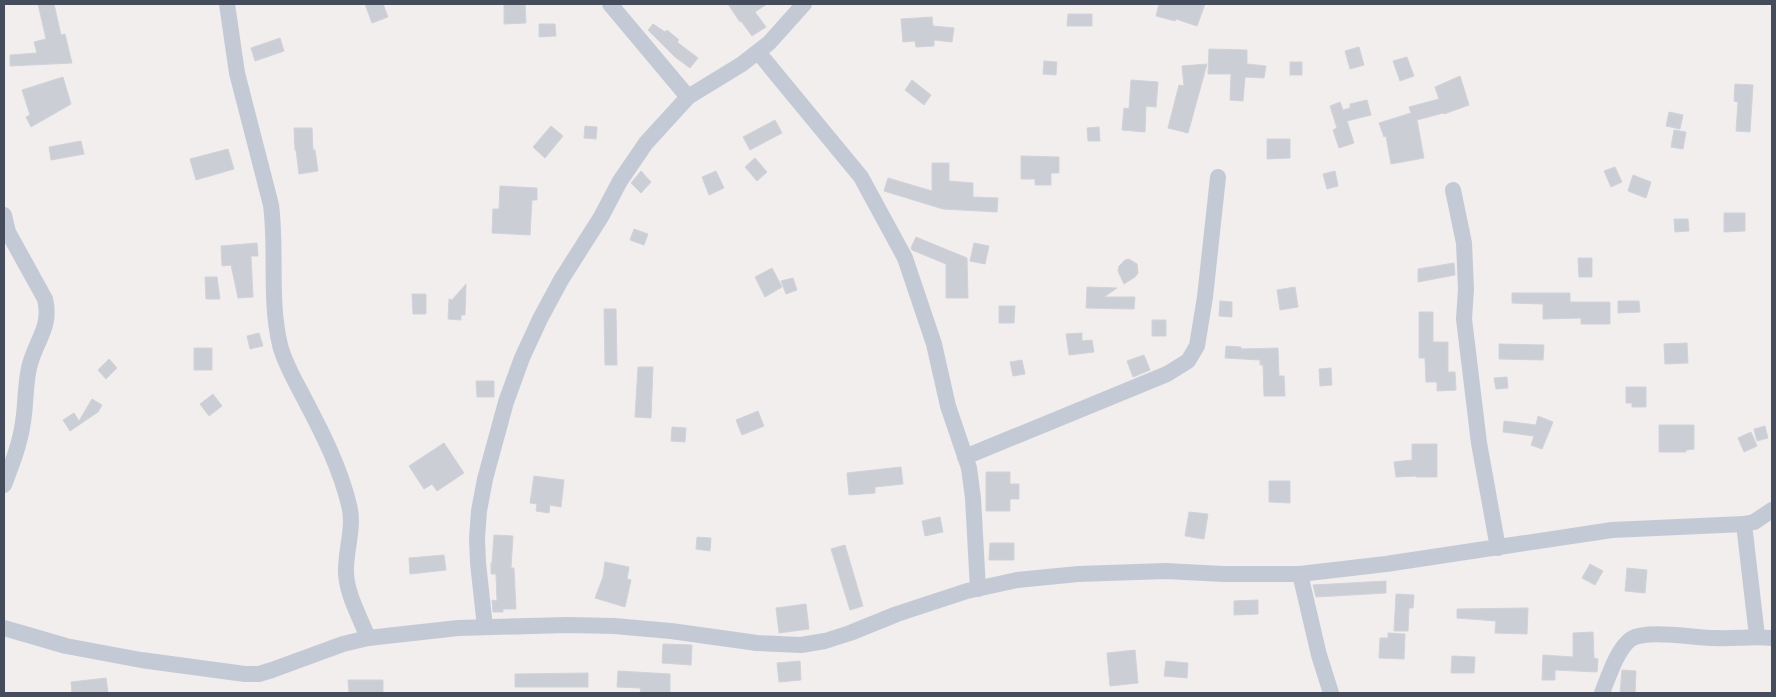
<svg xmlns="http://www.w3.org/2000/svg" width="1776" height="697" viewBox="0 0 1776 697" font-family="Karla,sans-serif">
<style>
.building{fill:#ccced6;stroke:#d1d2da}
.lines{fill:none;stroke-linecap:round;stroke-linejoin:round}
.minor{stroke:#c3cad6;stroke-width:16}
</style>
<rect width="100%" height="100%" fill="#f1eeed"/>
<g class="building">
<polygon points="38,4 54,4 61,35 65,34 72,63 10,66 10,55 37,53 34,42 46,39"/>
<polygon points="365,4 383,4 388,17 372,23"/>
<polygon points="504,4 525,4 526,23 504,24"/>
<polygon points="728,4 767,4 755,12 766,27 752,36 741,21 740,22"/>
<polygon points="1159,4 1205,4 1197,26 1176,19 1175,21 1156,16"/>
<polygon points="1068,14 1092,14 1092,26 1067,26"/>
<polygon points="932,17 933,26 954,28 952,42 934,40 934,46 916,47 915,41 903,42 901,19"/>
<polygon points="539,24 555,24 556,36 539,37"/>
<polygon points="653,24 665,32 667,30 679,40 677,42 698,58 690,68 675,57 648,30"/>
<polygon points="280,38 284,51 255,61 251,48"/>
<polygon points="1359,47 1364,65 1350,69 1345,51"/>
<polygon points="1209,49 1247,50 1247,64 1266,66 1264,78 1245,77 1243,101 1230,100 1231,74 1208,74"/>
<polygon points="1407,57 1414,76 1400,81 1393,61"/>
<polygon points="1044,61 1057,62 1056,75 1043,74"/>
<rect x="1290" y="62" width="12" height="13"/>
<polygon points="1207,64 1188,133 1168,128 1179,85 1184,86 1182,66"/>
<polygon points="1460,76 1469,105 1444,114 1443,113 1417,120 1424,158 1391,164 1386,136 1384,137 1379,123 1411,113 1409,107 1439,99 1435,87"/>
<polygon points="63,77 71,104 31,127 26,117 30,115 22,90"/>
<polygon points="912,80 931,95 924,105 905,90"/>
<polygon points="1131,80 1158,82 1156,107 1146,106 1145,132 1122,130 1124,108 1129,109"/>
<polygon points="1735,84 1753,85 1750,132 1736,131 1738,102 1734,101"/>
<polygon points="1367,100 1371,115 1347,121 1354,143 1339,148 1333,130 1337,128 1330,106 1340,102 1343,110 1350,108 1350,104"/>
<polygon points="1669,112 1683,115 1680,129 1666,126"/>
<polygon points="775,120 782,133 750,150 743,137"/>
<polygon points="551,126 563,136 545,158 533,147"/>
<polygon points="585,126 597,127 596,139 584,138"/>
<polygon points="1099,127 1100,141 1088,141 1087,128"/>
<polygon points="294,128 312,128 313,150 315,150 318,171 299,174 296,150 295,150"/>
<polygon points="1674,130 1686,132 1683,149 1671,147"/>
<polygon points="1267,139 1290,139 1290,158 1267,159"/>
<polygon points="81,141 84,154 51,160 49,147"/>
<polygon points="228,149 234,169 196,180 190,159"/>
<polygon points="1021,156 1059,157 1059,173 1051,173 1051,185 1035,185 1035,179 1021,179"/>
<polygon points="755,158 767,172 757,181 745,167"/>
<polygon points="932,163 949,163 949,181 973,183 973,197 998,198 997,212 943,209 884,191 888,178 932,191"/>
<polygon points="1615,167 1622,182 1611,187 1604,171"/>
<polygon points="641,171 651,182 641,193 631,183"/>
<polygon points="716,171 724,188 709,195 702,177"/>
<polygon points="1335,171 1338,186 1327,189 1323,174"/>
<polygon points="1633,175 1651,182 1646,198 1628,191"/>
<polygon points="500,186 537,188 537,200 532,200 530,235 492,233 493,209 499,209"/>
<polygon points="1724,213 1745,213 1745,231 1724,232"/>
<polygon points="1674,219 1688,219 1689,231 1675,232"/>
<polygon points="634,229 648,234 644,245 630,240"/>
<polygon points="916,237 967,258 968,298 946,298 946,264 912,250 911,248"/>
<polygon points="257,243 258,256 251,256 253,297 238,298 231,265 222,266 221,246"/>
<polygon points="974,243 989,246 985,264 970,261"/>
<polygon points="1578,258 1592,258 1592,277 1579,277"/>
<polygon points="1129,259 1137,264 1138,273 1135,277 1124,284 1118,271 1119,266 1125,260"/>
<polygon points="1454,263 1455,275 1418,282 1418,269"/>
<polygon points="772,268 782,287 765,297 755,277"/>
<polygon points="205,277 217,277 220,299 206,299"/>
<polygon points="793,278 797,290 786,294 781,281"/>
<polygon points="466,284 465,315 461,315 461,320 448,319 449,299 452,300"/>
<polygon points="1087,287 1117,288 1104,297 1135,297 1134,309 1086,308"/>
<polygon points="1295,287 1298,307 1280,310 1277,290"/>
<polygon points="1512,293 1570,293 1570,302 1610,302 1610,324 1581,324 1581,318 1543,319 1543,304 1512,303"/>
<polygon points="412,294 426,294 426,314 413,314"/>
<polygon points="1220,301 1232,302 1232,317 1219,316"/>
<polygon points="1618,301 1639,301 1640,312 1618,313"/>
<polygon points="999,306 1015,306 1014,323 999,323"/>
<polygon points="604,309 616,309 617,365 605,365"/>
<polygon points="1419,312 1433,312 1433,342 1448,342 1448,372 1455,372 1456,390 1437,391 1437,382 1426,382 1425,358 1419,358"/>
<rect x="1152" y="320" width="14" height="16"/>
<polygon points="259,333 263,346 250,349 247,336"/>
<polygon points="1082,333 1082,341 1092,340 1094,352 1069,355 1066,334"/>
<polygon points="1687,343 1688,363 1665,364 1664,344"/>
<polygon points="1499,344 1544,345 1543,360 1499,359"/>
<polygon points="1226,346 1241,347 1241,349 1278,348 1279,376 1284,376 1285,396 1264,396 1263,365 1260,365 1260,360 1225,358"/>
<rect x="194" y="348" width="18" height="22"/>
<polygon points="1144,355 1150,370 1133,377 1127,361"/>
<polygon points="109,359 117,368 106,379 98,370"/>
<polygon points="1022,360 1025,374 1013,376 1010,362"/>
<polygon points="638,367 653,367 651,418 635,417"/>
<polygon points="1331,368 1332,385 1320,386 1319,369"/>
<polygon points="1507,377 1508,388 1496,389 1494,378"/>
<polygon points="476,381 494,381 494,397 477,397"/>
<polygon points="1626,387 1646,387 1646,407 1632,407 1632,403 1626,403"/>
<polygon points="213,394 222,406 209,416 200,404"/>
<polygon points="92,399 102,405 98,412 70,431 63,420 74,413 79,421"/>
<polygon points="758,411 764,426 742,435 736,420"/>
<polygon points="1538,416 1553,422 1542,449 1531,445 1534,436 1503,432 1504,421 1536,425"/>
<polygon points="1659,425 1694,425 1694,449 1686,450 1686,452 1659,452"/>
<polygon points="1765,426 1768,438 1757,441 1754,429"/>
<polygon points="672,427 686,428 685,442 671,441"/>
<polygon points="1751,432 1757,446 1744,452 1738,438"/>
<polygon points="444,443 464,473 437,491 432,484 424,489 409,466"/>
<polygon points="1412,444 1437,444 1437,477 1416,477 1416,476 1396,477 1394,462 1412,460"/>
<polygon points="901,467 903,484 875,487 875,493 849,495 847,473"/>
<polygon points="986,472 1010,472 1010,484 1019,484 1019,499 1010,499 1010,511 986,511"/>
<polygon points="534,476 564,480 561,507 550,505 549,513 536,511 537,504 530,503"/>
<polygon points="1269,481 1290,481 1290,503 1269,502"/>
<polygon points="1189,512 1208,514 1204,539 1185,536"/>
<polygon points="940,517 943,532 925,536 922,521"/>
<polygon points="494,535 513,536 511,568 514,568 516,609 503,609 503,612 493,612 492,600 497,601 496,574 491,574 491,563 492,563"/>
<polygon points="697,537 711,538 710,551 696,549"/>
<polygon points="990,543 1014,543 1014,560 989,560"/>
<polygon points="845,545 863,606 850,610 831,549"/>
<polygon points="444,555 446,570 410,574 409,558"/>
<polygon points="605,562 629,567 627,579 631,580 625,607 595,598 603,577"/>
<polygon points="1590,564 1603,571 1595,585 1582,578"/>
<polygon points="1627,568 1647,570 1645,593 1625,591"/>
<polygon points="1386,581 1386,593 1316,597 1313,585"/>
<polygon points="1396,594 1414,595 1413,608 1409,608 1408,631 1394,631"/>
<polygon points="1258,600 1258,614 1234,615 1234,601"/>
<polygon points="806,604 809,629 779,633 776,608"/>
<polygon points="1528,608 1527,634 1495,633 1496,621 1457,618 1457,609"/>
<polygon points="1593,632 1594,658 1598,659 1597,672 1555,670 1555,680 1542,680 1543,655 1573,657 1573,633"/>
<polygon points="1388,633 1405,634 1404,659 1379,658 1380,638 1388,638"/>
<polygon points="663,644 692,645 691,665 662,663"/>
<polygon points="1135,650 1138,683 1110,686 1107,653"/>
<polygon points="1452,656 1475,657 1474,673 1451,673"/>
<polygon points="800,661 801,680 779,682 777,663"/>
<polygon points="1166,661 1188,663 1187,678 1164,676"/>
<polygon points="1622,670 1636,671 1635,693 1620,693"/>
<polygon points="618,671 670,674 670,693 641,693 640,688 617,687"/>
<polygon points="588,673 588,687 515,687 515,674"/>
<polygon points="106,678 108,693 72,693 71,682"/>
<polygon points="348,680 383,680 383,693 349,693"/>
</g>
<g class="lines">
<g class="minor">
<path d="M227,4L237,73L271,205C277,251 269,299 280,345C285,365 296,382 305,400C323,434 340,468 349,505C355,527 345,551 346,573C347,595 360,617 368,638"/>
<polyline points="610,4 688,97"/>
<polyline points="758,52 861,177 905,258 934,344 948,406 969,468 973,498 978,589"/>
<polyline points="1453,190 1464,243 1466,289 1464,319 1479,443 1498,548"/>
<path d="M4,215L8,232L45,299C52,328 35,341 29,368C25,386 26,404 23,422C20,444 12,464 4,485"/>
<polyline points="965,457 1167,374 1188,361 1197,346 1205,297 1218,177"/>
<polyline points="1744,524 1757,636"/>
<polyline points="1300,574 1319,655 1331,693"/>
<polyline points="485,627 478,563 477,538 479,511 485,479 506,402 522,358 540,319 561,280 601,217 620,181 646,143 688,97 742,64 769,43 804,4"/>
<polyline points="4,628 66,646 141,660 245,674 259,674 272,670 343,644 368,638 458,628 567,625 614,626 671,631 757,643 801,645 825,641 850,633 897,614 967,591 1017,580 1078,574 1166,571 1223,574 1300,574 1386,564 1612,530 1744,524 1754,522 1772,510"/>
<path d="M1602,693C1608,678 1617,649 1631,639C1647,629 1695,638 1715,638C1734,639 1753,636 1772,638"/>
</g>
</g>
<rect width="1776" height="697" fill="none" stroke="#454d5c" stroke-width="10"/>
</svg>
